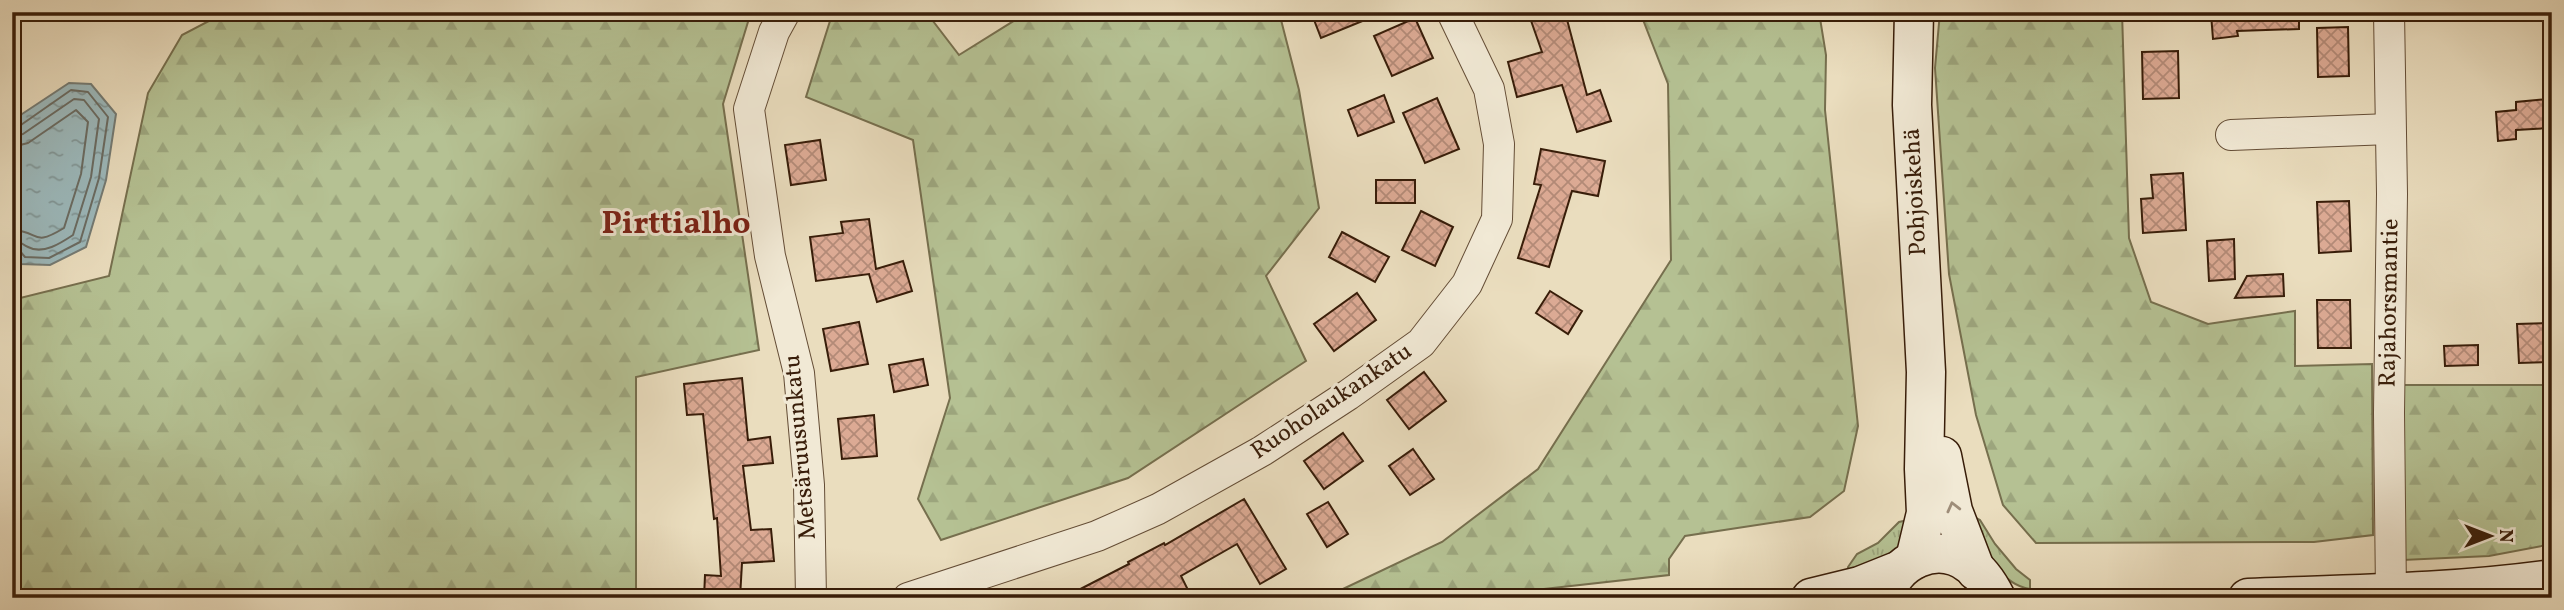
<svg xmlns="http://www.w3.org/2000/svg" width="2564" height="610" viewBox="0 0 2564 610" font-family="Vollkorn,serif">
<style>
.grass{fill:url(#grass-tufts);stroke:#766f4e;stroke-width:2}
.forest{fill:url(#forest-firs);stroke:#766f4e;stroke-width:2}
.water{fill:url(#water-ripples);stroke:#747b74;stroke-width:2}
.lines{fill:none;stroke-linecap:round;stroke-linejoin:round}
.shore{stroke:#6a6b62;stroke-width:2}
.building{fill:url(#building-cross-hatch);stroke:#381d09;stroke-width:2}
.street-casing{stroke:#644d36;stroke-width:32}
.secondary-casing{stroke:#381d09;stroke-width:41}
.street{stroke:#f1e9d5;stroke-width:30}
.secondary{stroke:#f1e9d5;stroke-width:38}
.oneway{stroke:#9e8d79}
.labels{text-anchor:middle;dominant-baseline:central;stroke-width:6;stroke-linejoin:round;paint-order:stroke}
.street-label{font-size:24px;fill:#381d09;stroke:#f1e9d5}
.district-label{font-size:32px;font-weight:bold;fill:#7a1f14;stroke:#f1e9d5}
</style>
<defs>
<pattern id="grass-tufts" width="24" height="20" patternUnits="userSpaceOnUse" patternTransform="scale(1.75)"><rect width="24" height="20" fill="#b5c193"/><path d="M3 7l-1-3M5 7V3M7 7l1-3M15 17l-1-3M17 17v-4M19 17l1-3" fill="none" stroke="#9ca57d"/></pattern>
<pattern id="forest-firs" width="22" height="20" patternUnits="userSpaceOnUse" patternTransform="scale(1.75)"><rect width="22" height="20" fill="#b5c193"/><path d="M5 1l3.5 6h-7zM16 11l3.5 6h-7z" fill="#9ca57d"/></pattern>
<pattern id="water-ripples" width="26" height="14" patternUnits="userSpaceOnUse" patternTransform="scale(1.75)"><rect width="26" height="14" fill="#9cb9bc"/><path d="M2 4q2-2 4 0t4 0M15 11q2-2 4 0t4 0" fill="none" stroke="#809697"/></pattern>
<pattern id="building-cross-hatch" width="8" height="8" patternUnits="userSpaceOnUse" patternTransform="scale(1.75)"><rect width="8" height="8" fill="#dcaa94"/><path d="M0 0l8 8M0 8l8-8" fill="none" stroke="#b38a77"/></pattern>
</defs>
<rect width="100%" height="100%" fill="#eaddbe"/>
<filter id="stains"><feTurbulence type="fractalNoise" baseFrequency=".00286" numOctaves="4"/><feColorMatrix values="0 0 0 0 .2 0 0 0 0 .09 0 0 0 0 .02 0 0 0 .5 -.17"/></filter>
<radialGradient id="worn" r=".72"><stop offset=".6" stop-color="#630" stop-opacity="0"/><stop offset="1" stop-color="#630" stop-opacity=".3"/></radialGradient>
<g class="grass">
<path d="M1974,517L1980,520L1995,544L2016,569L2030,580V589C1996,584 1985,544 1974,517Z"/>
<polygon points="1908,520 1908,539 1894,553 1847,578 1848,567 1857,554 1878,543 1899,522"/>
</g>
<g class="forest">
<polygon points="226,12 751,12 723,104 759,350 636,377 636,598 12,598 12,300 109,276 148,93 182,35"/>
<polygon points="838,12 926,12 959,55 1028,12 1279,12 1299,90 1319,208 1266,276 1306,361 1128,478 941,540 918,499 950,398 913,140 806,97 830,21"/>
<polygon points="1640,12 1819,12 1826,55 1825,110 1858,426 1844,491 1810,517 1685,536 1669,559 1669,575 1526,591 1502,598 1324,598 1442,542 1538,469 1671,260 1668,84"/>
<polygon points="1940,12 2122,12 2129,238 2151,302 2208,324 2295,311 2295,366 2372,364 2373,535 2314,542 2036,543 2003,505 1976,415 1949,274 1935,68"/>
<polygon points="2401,385 2552,385 2552,544 2489,556 2403,560"/>
</g>
<polygon class="water" points="69,83 91,84 116,114 106,180 86,247 50,265 20,264 12,252 12,137 16,118"/>
<g class="lines">
<g class="shore">
<polyline points="12,128 18,127 71,90 88,92 108,117 99,178 80,242 49,258 25,257 19,250 12,249"/>
<path d="M12,136L23,134L74,99L84,100L99,119L91,177L73,235C61,243 43,255 28,247C21,244 21,241 12,240"/>
<path d="M12,147L28,143L76,110L88,122L81,174L64,228C31,248 41,231 12,230"/>
</g>
</g>
<g class="building">
<polygon points="1311,12 1382,12 1382,13 1321,38"/>
<polygon points="1528,12 1565,12 1587,95 1600,90 1611,121 1577,132 1562,85 1517,97 1508,62 1542,52"/>
<polygon points="2231,12 2299,12 2299,29 2237,31 2238,36 2213,39 2211,14"/>
<polygon points="1415,18 1433,58 1392,76 1374,36"/>
<polygon points="2348,27 2349,76 2318,77 2317,28"/>
<polygon points="2178,51 2179,98 2143,99 2142,52"/>
<polygon points="1384,95 1394,122 1358,136 1348,110"/>
<polygon points="1437,98 1459,149 1425,163 1403,113"/>
<polygon points="2547,99 2549,128 2516,130 2516,139 2498,141 2496,112 2516,110 2516,102"/>
<polygon points="820,140 826,180 791,185 785,145"/>
<polygon points="1541,149 1605,161 1598,196 1572,191 1549,267 1518,258 1541,185 1534,184"/>
<polygon points="2183,173 2186,230 2143,233 2141,199 2153,198 2151,175"/>
<rect x="1376" y="180" width="39" height="23"/>
<polygon points="2349,201 2351,251 2319,253 2317,202"/>
<polygon points="1421,211 1453,227 1435,266 1402,250"/>
<polygon points="869,219 876,269 903,261 912,291 877,302 869,274 816,281 810,237 843,233 841,222"/>
<polygon points="1342,232 1389,257 1375,282 1329,257"/>
<polygon points="2234,239 2235,279 2209,281 2207,241"/>
<polygon points="2283,274 2284,296 2235,298 2247,276"/>
<polygon points="1550,291 1582,311 1568,334 1536,313"/>
<polygon points="1357,293 1376,320 1334,351 1314,324"/>
<polygon points="2317,300 2350,300 2351,348 2318,348"/>
<polygon points="859,322 868,364 831,371 823,329"/>
<polygon points="2552,323 2552,362 2519,363 2517,324"/>
<polygon points="2478,345 2478,365 2445,366 2444,346"/>
<polygon points="923,359 928,385 894,392 889,365"/>
<polygon points="1424,372 1446,401 1409,429 1387,400"/>
<polygon points="742,378 748,440 770,437 773,463 743,466 751,530 771,529 774,561 742,563 740,598 704,598 705,575 721,576 717,518 714,519 703,414 687,415 684,384"/>
<polygon points="874,415 877,456 842,459 838,419"/>
<polygon points="1343,433 1363,461 1324,489 1304,461"/>
<polygon points="1413,449 1434,479 1410,495 1389,466"/>
<polygon points="1244,499 1286,569 1260,584 1237,544 1181,576 1192,598 1063,598 1129,564 1128,562 1164,543 1165,545"/>
<polygon points="1328,502 1348,534 1327,547 1307,514"/>
</g>
<g class="lines">
<defs>
<g id="street">
<polyline points="785,12 774,32 749,109 770,256 799,373 809,485 811,598"/>
<polyline points="2389,12 2392,194 2389,413 2391,594"/>
<polyline points="2231,135 2390,129"/>
<polyline points="908,598 1097,536 1158,509 1262,451 1348,395 1421,343 1467,284 1497,219 1499,144 1489,89 1452,12"/>
</g>
<g id="secondary">
<polyline points="1914,12 1912,105 1926,372 1924,469 1926,513 1915,559"/>
<polyline points="1942,456 1953,511 1976,571"/>
<polyline points="1811,598 1860,586 1895,572"/>
<path d="M1884,598C1893,561 1937,540 1969,564C1980,571 1990,586 1996,598"/>
<path d="M2248,598C2350,594 2451,593 2552,579"/>
</g>
</defs>
<use href="#street" class="street-casing"/>
<use href="#secondary" class="secondary-casing"/>
<use href="#street" class="street"/>
<use href="#secondary" class="secondary"/>
</g>
<defs><path id="oneway-chevron" d="M-2-3.5L2.5 0L-2 3.5" fill="none" stroke-width="1.6" stroke-linecap="round" stroke-linejoin="round" transform="scale(1.75)"/></defs>
<use class="oneway" href="#oneway-chevron" transform="translate(1953 507) rotate(-104)"/>
<g class="labels">
<g class="street-label">
<text transform="translate(1916 192) rotate(-93)">Pohjoiskehä</text>
<text transform="translate(2390 303) rotate(-89)">Rajahorsmantie</text>
<text transform="translate(1332 402) rotate(-34)">Ruoholaukankatu</text>
<text transform="translate(801 447) rotate(-95)">Metsäruusunkatu</text>
</g>
<g class="district-label">
<text x="676" y="225">Pirttialho</text>
</g>
</g>
<rect width="2564" height="610" fill="none" stroke="#eaddbe" stroke-width="42"/>
<rect x="14" y="14" width="2536" height="582" fill="none" stroke="#381d09" stroke-width="3.5"/>
<rect x="21" y="21" width="2522" height="568" fill="none" stroke="#381d09" stroke-width="2"/>
<g transform="translate(2490 536) rotate(90)" stroke="#f1e9d5" stroke-width="5" paint-order="stroke">
<path d="M0-5L12 26L0 18L-12 26Z" fill="#381d09"/>
<text y="-10" font-size="19" font-weight="bold" text-anchor="middle" fill="#381d09">N</text>
</g>
<rect width="100%" height="100%" filter="url(#stains)"/>
<rect width="100%" height="100%" fill="url(#worn)"/>
</svg>
